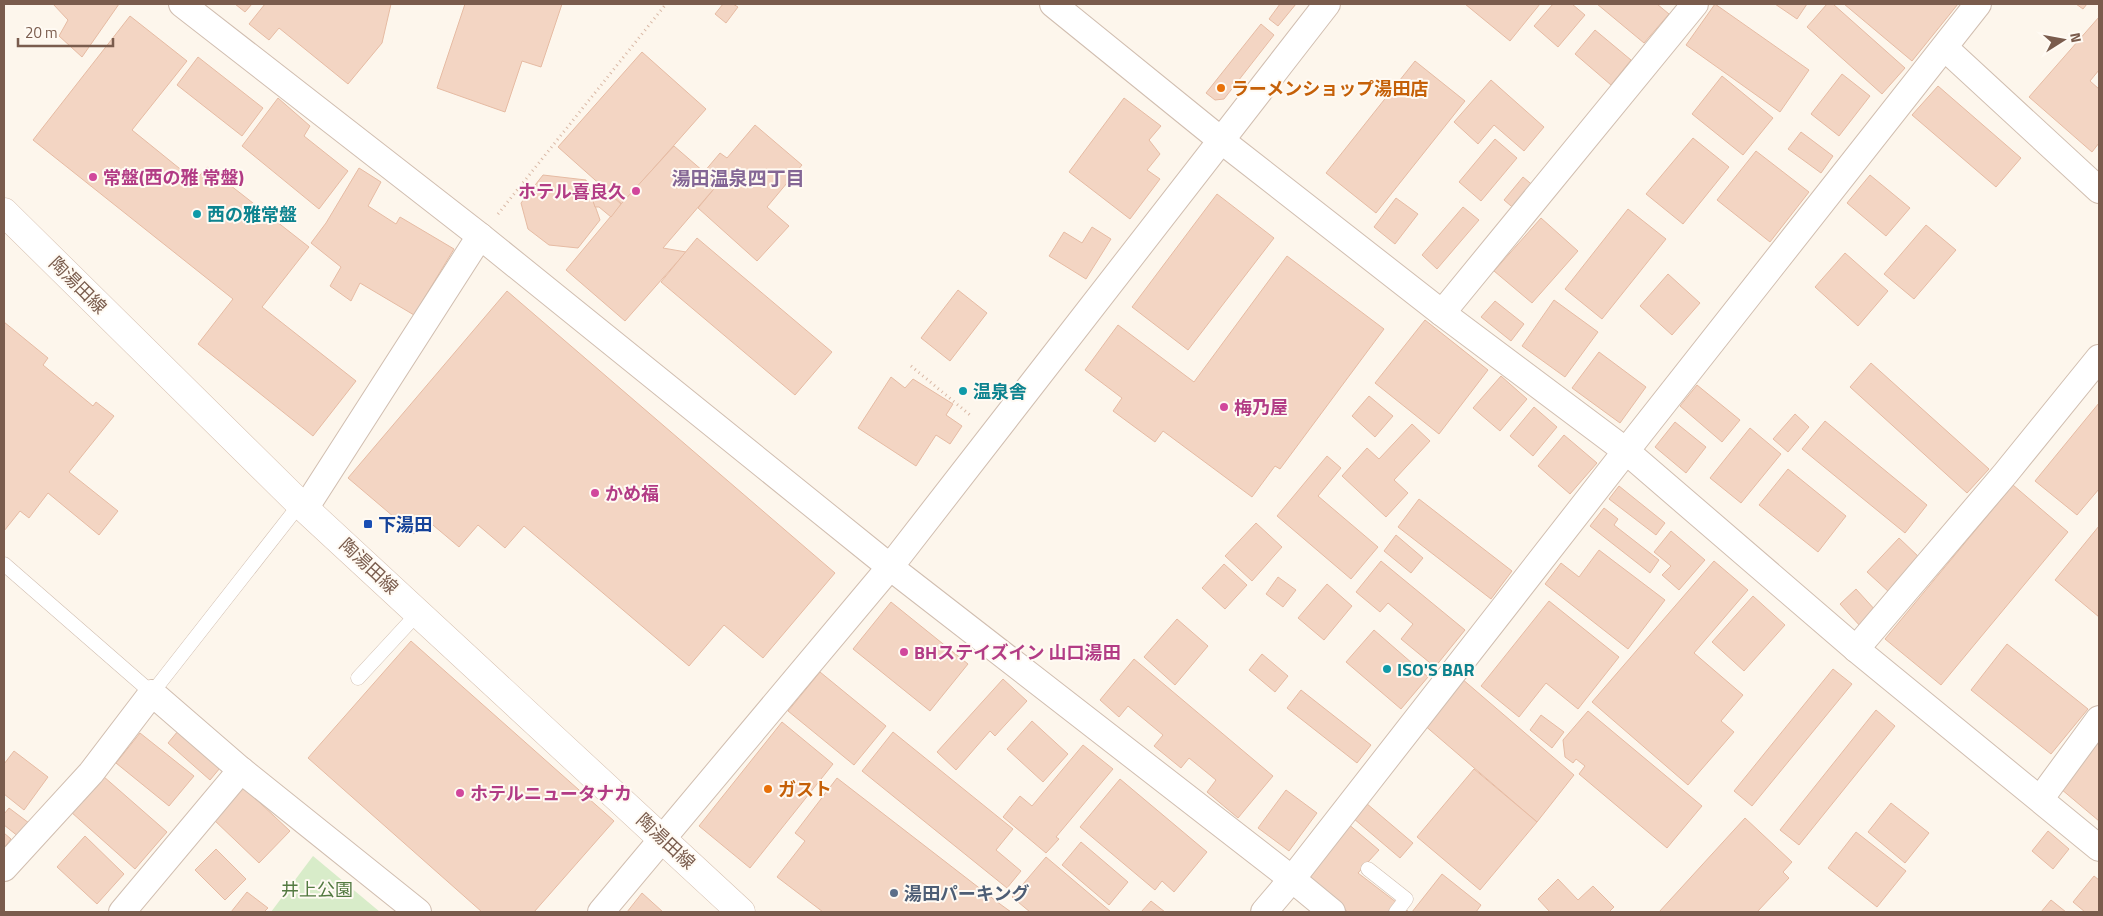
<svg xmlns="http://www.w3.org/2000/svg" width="2103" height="916" viewBox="0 0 2103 916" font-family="'Titillium Web','Noto Sans JP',sans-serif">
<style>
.green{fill:#d8ecc9}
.building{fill:#f3d5c3;stroke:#e6bba3}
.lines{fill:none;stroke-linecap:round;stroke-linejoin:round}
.lane-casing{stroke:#d1beb0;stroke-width:15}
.street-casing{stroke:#d1beb0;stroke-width:28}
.secondary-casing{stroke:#d6c0b0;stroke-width:29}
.path{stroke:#d9b8a5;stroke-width:3;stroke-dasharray:1 4;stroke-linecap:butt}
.lane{stroke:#fff;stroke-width:14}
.street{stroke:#fff;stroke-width:26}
.secondary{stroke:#fff;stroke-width:28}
.food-dot{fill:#e8710a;stroke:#fffaf3;stroke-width:2}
.hotel-dot{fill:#d1479c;stroke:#fffaf3;stroke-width:2}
.culture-dot{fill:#0f9aa8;stroke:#fffaf3;stroke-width:2}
.transit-dot{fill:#1a4fb4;stroke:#fffaf3;stroke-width:2}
.service-dot{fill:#5c6f8a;stroke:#fffaf3;stroke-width:2}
.labels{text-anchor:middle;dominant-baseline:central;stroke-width:4;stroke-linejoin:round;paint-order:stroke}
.food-label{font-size:18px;font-weight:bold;fill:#c56008;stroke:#fffaf3;text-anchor:start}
.hotel-label{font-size:18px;font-weight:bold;fill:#b23c85;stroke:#fffaf3;text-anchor:start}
.culture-label{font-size:18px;font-weight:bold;fill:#0d838f;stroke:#fffaf3;text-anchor:start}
.street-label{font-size:18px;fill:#7a5c4d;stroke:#fffaf3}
.transit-label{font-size:18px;font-weight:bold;fill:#164399;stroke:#fffaf3;text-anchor:start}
.park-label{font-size:18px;fill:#537a41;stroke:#fffaf3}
.service-label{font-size:18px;font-weight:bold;fill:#4e5e75;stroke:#fffaf3;text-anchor:start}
.neighbourhood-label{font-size:19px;font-weight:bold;fill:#846695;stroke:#fffaf3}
</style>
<rect width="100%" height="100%" fill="#fdf6ec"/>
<polygon class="green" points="313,856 380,912 271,912"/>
<g class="building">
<polygon points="53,4 119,4 82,57 59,36 68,20"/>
<polygon points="235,4 252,4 245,12"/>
<polygon points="265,4 391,4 382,43 348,84 279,28 269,40 249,24"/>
<polygon points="465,4 562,4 541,67 522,61 505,112 437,88"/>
<polygon points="723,4 733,4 738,7 726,23 715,14"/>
<polygon points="1280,4 1296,4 1278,26 1269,19"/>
<polygon points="1465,4 1540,4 1510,41"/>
<polygon points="1553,4 1572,4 1585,15 1558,47 1534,26"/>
<polygon points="1597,4 1657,4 1669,14 1644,43"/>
<polygon points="1715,4 1809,70 1780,112 1686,45"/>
<polygon points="1775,4 1807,4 1797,19"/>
<polygon points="1827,4 1833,4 1905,68 1882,94 1807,27"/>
<polygon points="1844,4 1958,4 1912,61"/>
<polygon points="2076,4 2087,4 2083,9"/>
<polygon points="130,16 187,61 132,130 195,181 207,167 309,247 262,307 356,381 313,436 198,344 233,299 33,140"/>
<polygon points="2099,17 2099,70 2090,81 2099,89 2099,143 2092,152 2029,97"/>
<polygon points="1261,24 1274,35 1224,99 1215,100 1206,93"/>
<polygon points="1595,30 1631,60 1611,85 1575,54"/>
<polygon points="642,52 706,109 622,204 558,147"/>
<polygon points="198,57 263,108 242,136 177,85"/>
<polygon points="1415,61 1465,101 1376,213 1326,173"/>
<polygon points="1842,74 1870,96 1839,136 1811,114"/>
<polygon points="1722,76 1773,118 1743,155 1692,114"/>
<polygon points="1491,80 1544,127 1524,151 1494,125 1478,144 1454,122"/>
<polygon points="1938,86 2021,158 1996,187 1912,115"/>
<polygon points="278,98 310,126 304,136 348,171 319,209 242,146"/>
<polygon points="1124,98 1161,126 1149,140 1160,154 1147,170 1160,179 1130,219 1069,172"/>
<polygon points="755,125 802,165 767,207 789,226 757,261 698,208 718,184 704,172 720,153 727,158"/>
<polygon points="1801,132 1833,156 1821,173 1788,149"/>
<polygon points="1693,138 1729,167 1683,224 1646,194"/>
<polygon points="1495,139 1517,158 1481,201 1459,182"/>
<polygon points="674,146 718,184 663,248 686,252 625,321 566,270 621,204"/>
<polygon points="1756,151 1809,192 1770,242 1717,200"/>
<polygon points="359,168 381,182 368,206 396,224 400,217 454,249 414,315 360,283 351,301 330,286 341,267 311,243 326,223"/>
<polygon points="543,175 586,180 600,220 578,248 549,245 528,229 521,203"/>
<polygon points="1870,175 1910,208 1886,236 1847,203"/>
<polygon points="1523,177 1536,188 1517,211 1504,200"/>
<polygon points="604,189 621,204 611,217 599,207 595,207 590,192"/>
<polygon points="1217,194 1274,238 1188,350 1132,307"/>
<polygon points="1396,198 1418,214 1395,244 1374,227"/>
<polygon points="1463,207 1479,220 1437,269 1422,255"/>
<polygon points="1628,209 1666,239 1602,319 1565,289"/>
<polygon points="1541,218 1578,251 1532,303 1494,271"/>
<polygon points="1926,225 1956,250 1914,299 1884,274"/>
<polygon points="1092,227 1111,239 1086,279 1049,256 1064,232 1082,243"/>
<polygon points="697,238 832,352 795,395 661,282"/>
<polygon points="1845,253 1888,291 1858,326 1815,287"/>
<polygon points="1287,256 1384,329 1280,469 1275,466 1252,497 1163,431 1155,442 1113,411 1122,398 1085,370 1118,325 1194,382"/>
<polygon points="1668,274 1700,303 1672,335 1640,306"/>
<polygon points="958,290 987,313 950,361 921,338"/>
<polygon points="507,291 835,573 763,658 724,625 689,666 524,526 505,548 478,525 459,547 427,520 414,534 348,478"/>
<polygon points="1554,300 1598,332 1565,377 1522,346"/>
<polygon points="1495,301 1524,324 1511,341 1481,317"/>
<polygon points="1425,320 1488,370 1439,434 1375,383"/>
<polygon points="4,322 48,358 43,365 93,406 96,402 114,416 69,472 118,511 99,535 48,493 29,518 20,511 4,531"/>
<polygon points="1599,352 1646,387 1620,423 1572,388"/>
<polygon points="1871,363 1989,469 1967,493 1850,387"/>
<polygon points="1501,376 1527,399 1500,431 1473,408"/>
<polygon points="891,377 905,388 913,379 953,404 946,415 962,426 950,444 936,435 916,466 858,428"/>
<polygon points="1697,385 1740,420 1722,442 1680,406"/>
<polygon points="1369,396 1393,416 1375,437 1352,416"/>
<polygon points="2099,403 2099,489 2077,515 2035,481"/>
<polygon points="1534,407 1557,427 1533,456 1510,436"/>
<polygon points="1795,414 1809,427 1788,452 1773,439"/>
<polygon points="1825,421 1927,505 1905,533 1802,449"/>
<polygon points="1675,422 1706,447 1686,473 1655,447"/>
<polygon points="1412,424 1430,441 1394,480 1408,493 1386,517 1342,476 1367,448 1379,459"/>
<polygon points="1750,428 1781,454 1741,503 1710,478"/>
<polygon points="1564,435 1597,463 1570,494 1538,466"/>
<polygon points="1327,456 1341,468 1318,496 1378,547 1351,579 1277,516"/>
<polygon points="1788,469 1846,516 1818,552 1759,505"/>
<polygon points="2013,485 2068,532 1941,685 1885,639"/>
<polygon points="1619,486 1665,523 1656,535 1609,499"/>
<polygon points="1419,499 1512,571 1491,599 1398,527"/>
<polygon points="1604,508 1618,519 1614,525 1659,560 1650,573 1590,526"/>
<polygon points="1256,523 1282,547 1252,581 1225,556"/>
<polygon points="2099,526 2099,617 2055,580"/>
<polygon points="1671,531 1705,560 1679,590 1662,575 1671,566 1654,552"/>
<polygon points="1396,535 1423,558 1411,573 1384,551"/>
<polygon points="1899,538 1920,558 1889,592 1867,572"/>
<polygon points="1599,550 1665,600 1628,649 1545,584 1561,563 1579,577"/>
<polygon points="1381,561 1465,630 1435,667 1401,639 1413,624 1388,603 1380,612 1356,592"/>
<polygon points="1714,561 1748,590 1694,653 1743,695 1721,721 1734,732 1688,785 1592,702"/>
<polygon points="1224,564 1247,585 1225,609 1202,588"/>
<polygon points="1278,577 1296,590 1283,607 1266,594"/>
<polygon points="1327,584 1352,606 1324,640 1298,618"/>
<polygon points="1856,589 1877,612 1861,627 1840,604"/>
<polygon points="1753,596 1785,625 1744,671 1712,642"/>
<polygon points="1549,601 1619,657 1578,709 1546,683 1519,717 1481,686"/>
<polygon points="891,602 968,664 930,711 853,649"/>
<polygon points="1177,619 1208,646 1175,685 1144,657"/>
<polygon points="1374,630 1428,677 1401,709 1346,662"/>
<polygon points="411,641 614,821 534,912 482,912 308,758"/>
<polygon points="2007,644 2088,709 2051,754 1971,690"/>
<polygon points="1262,654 1288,676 1275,692 1249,670"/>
<polygon points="1134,659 1273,776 1238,818 1207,792 1216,780 1189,758 1181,768 1154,746 1163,735 1128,706 1119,717 1100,700"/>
<polygon points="1833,669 1852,684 1752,806 1734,791"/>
<polygon points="820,672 886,726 854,765 788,711"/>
<polygon points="1461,678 1574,775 1537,822 1423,724"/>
<polygon points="1003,679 1027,701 995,736 990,731 956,770 937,752"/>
<polygon points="1301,690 1371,745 1357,763 1287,708"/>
<polygon points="1876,710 1895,726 1799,845 1780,830"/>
<polygon points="1588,711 1702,806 1667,848 1579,774 1585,766 1576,759 1573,763 1565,757 1563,740"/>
<polygon points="1541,715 1564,732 1552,748 1530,730"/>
<polygon points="1032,721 1068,754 1043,782 1007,749"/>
<polygon points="782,722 833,764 750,868 699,826"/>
<polygon points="178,731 220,768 210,780 168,743"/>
<polygon points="893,732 1013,829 996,850 1021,871 1007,888 862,771"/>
<polygon points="2099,732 2099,821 2061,789"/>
<polygon points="140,733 194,776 169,806 116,763"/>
<polygon points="1083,745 1113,769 1056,837 1059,839 1046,853 1003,817 1020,796 1032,806"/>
<polygon points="14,751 48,777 24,810 4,794 4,764"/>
<polygon points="1474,769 1537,822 1480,890 1417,837"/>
<polygon points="103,776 167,832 135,869 71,812"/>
<polygon points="837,778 1000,904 1011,912 823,912 777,877 805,841 795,833"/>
<polygon points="1120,779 1207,852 1174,892 1162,881 1155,890 1080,827"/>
<polygon points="243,787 290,831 259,863 213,819"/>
<polygon points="1286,790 1317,813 1289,851 1258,828"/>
<polygon points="1366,803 1413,843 1400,858 1353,818"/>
<polygon points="1891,803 1929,833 1905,863 1868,832"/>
<polygon points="9,808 29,823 19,837 4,825 4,814"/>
<polygon points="1745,818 1792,862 1783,872 1789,878 1757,912 1659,912"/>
<polygon points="1347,823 1379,850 1358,873 1409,912 1348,912 1309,882 1308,869"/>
<polygon points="2048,831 2069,849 2053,869 2032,851"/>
<polygon points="1856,832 1906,871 1877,907 1828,868"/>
<polygon points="4,833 11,839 4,848"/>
<polygon points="85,836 124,874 97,904 57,867"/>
<polygon points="1081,842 1128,882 1109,905 1062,865"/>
<polygon points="216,849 246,879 225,900 195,870"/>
<polygon points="1046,857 1111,912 1030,912 1012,897"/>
<polygon points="1442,874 1481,905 1476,912 1412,912"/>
<polygon points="2094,876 2099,880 2099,912 2085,912 2073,902"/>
<polygon points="1558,879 1578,900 1593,886 1614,907 1609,912 1550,912 1538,899"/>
<polygon points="247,892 268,908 264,912 231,912"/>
<polygon points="642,893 663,912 627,912"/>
<polygon points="2051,900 2066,912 2041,912"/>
<polygon points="1151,901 1165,912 1141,912"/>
</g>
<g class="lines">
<defs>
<g id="lane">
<polyline points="4,564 152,693 300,504"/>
<polyline points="358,678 418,613"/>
<polyline points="1368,869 1406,899 1396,912"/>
</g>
<g id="street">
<polyline points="182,4 480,236 890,567 1292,879 1332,912"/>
<polyline points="1053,4 1222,141 1442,313 1626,451 1856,649 2099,848"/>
<polyline points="1945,48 2099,190"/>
<polyline points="1442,313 1695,4"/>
<polyline points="306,507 480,236"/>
<polyline points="1856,649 2005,474 2099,358"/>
<polyline points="2041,798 2099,719"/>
<polyline points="4,868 91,773 152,693 241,770 418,912"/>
<polyline points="122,912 241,770"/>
<polyline points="601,912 890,567 1327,4"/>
<polyline points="1264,912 1292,879 1626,451 1978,4"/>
</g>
<polyline id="secondary" points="4,212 300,504 741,912"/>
</defs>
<use href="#lane" class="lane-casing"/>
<use href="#street" class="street-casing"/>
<use href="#secondary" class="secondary-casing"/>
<g class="path">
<polyline points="498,214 666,4"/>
<polyline points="911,366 970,415"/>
</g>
<use href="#lane" class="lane"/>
<use href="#street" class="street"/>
<use href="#secondary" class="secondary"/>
</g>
<g class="food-dot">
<circle cx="1221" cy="88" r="5"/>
<circle cx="768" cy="789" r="5"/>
</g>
<g class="hotel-dot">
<circle cx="93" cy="177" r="5"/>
<circle cx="636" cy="191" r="5"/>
<circle cx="1224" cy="407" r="5"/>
<circle cx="595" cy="493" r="5"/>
<circle cx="904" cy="652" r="5"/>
<circle cx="460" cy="793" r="5"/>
</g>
<g class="culture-dot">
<circle cx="197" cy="214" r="5"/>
<circle cx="963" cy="391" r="5"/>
<circle cx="1387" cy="669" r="5"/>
</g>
<rect class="transit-dot" x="363" y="519" width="10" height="10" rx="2.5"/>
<circle class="service-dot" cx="894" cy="893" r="5"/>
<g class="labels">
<g class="food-label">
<text x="1231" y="88">ラーメンショップ湯田店</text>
<text x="778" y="789">ガスト</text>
</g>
<g class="hotel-label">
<text x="103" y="177">常盤(西の雅 常盤)</text>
<text x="626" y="191" text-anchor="end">ホテル喜良久</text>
<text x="1234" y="407">梅乃屋</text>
<text x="605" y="493">かめ福</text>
<text x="914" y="652">BHステイズイン 山口湯田</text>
<text x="470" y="793">ホテルニュータナカ</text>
</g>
<g class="culture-label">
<text x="207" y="214">西の雅常盤</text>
<text x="973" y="391">温泉舎</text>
<text x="1397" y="669">ISO'S BAR</text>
</g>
<g class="street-label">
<text transform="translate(78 285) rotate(45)">陶湯田線</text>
<text transform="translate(369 566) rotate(43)">陶湯田線</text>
<text transform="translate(666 841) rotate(43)">陶湯田線</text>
</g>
<g class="transit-label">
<text x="378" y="524">下湯田</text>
</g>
<g class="park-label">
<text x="317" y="889">井上公園</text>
</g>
<g class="service-label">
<text x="904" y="893">湯田パーキング</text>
</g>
<g class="neighbourhood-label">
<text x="738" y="177">湯田温泉四丁目</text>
</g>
</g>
<rect width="2103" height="916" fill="none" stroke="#7a5c4d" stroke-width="10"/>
<g transform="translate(2063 40) rotate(79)" stroke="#fffaf3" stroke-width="4" paint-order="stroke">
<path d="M0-4L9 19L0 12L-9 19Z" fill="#7a5c4d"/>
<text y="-8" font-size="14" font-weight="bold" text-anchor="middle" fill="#7a5c4d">N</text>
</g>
<path d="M18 38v8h95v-8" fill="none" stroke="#7a5c4d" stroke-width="2.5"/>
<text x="25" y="38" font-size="15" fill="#7a5c4d" stroke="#fffaf3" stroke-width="4" paint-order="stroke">20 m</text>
</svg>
